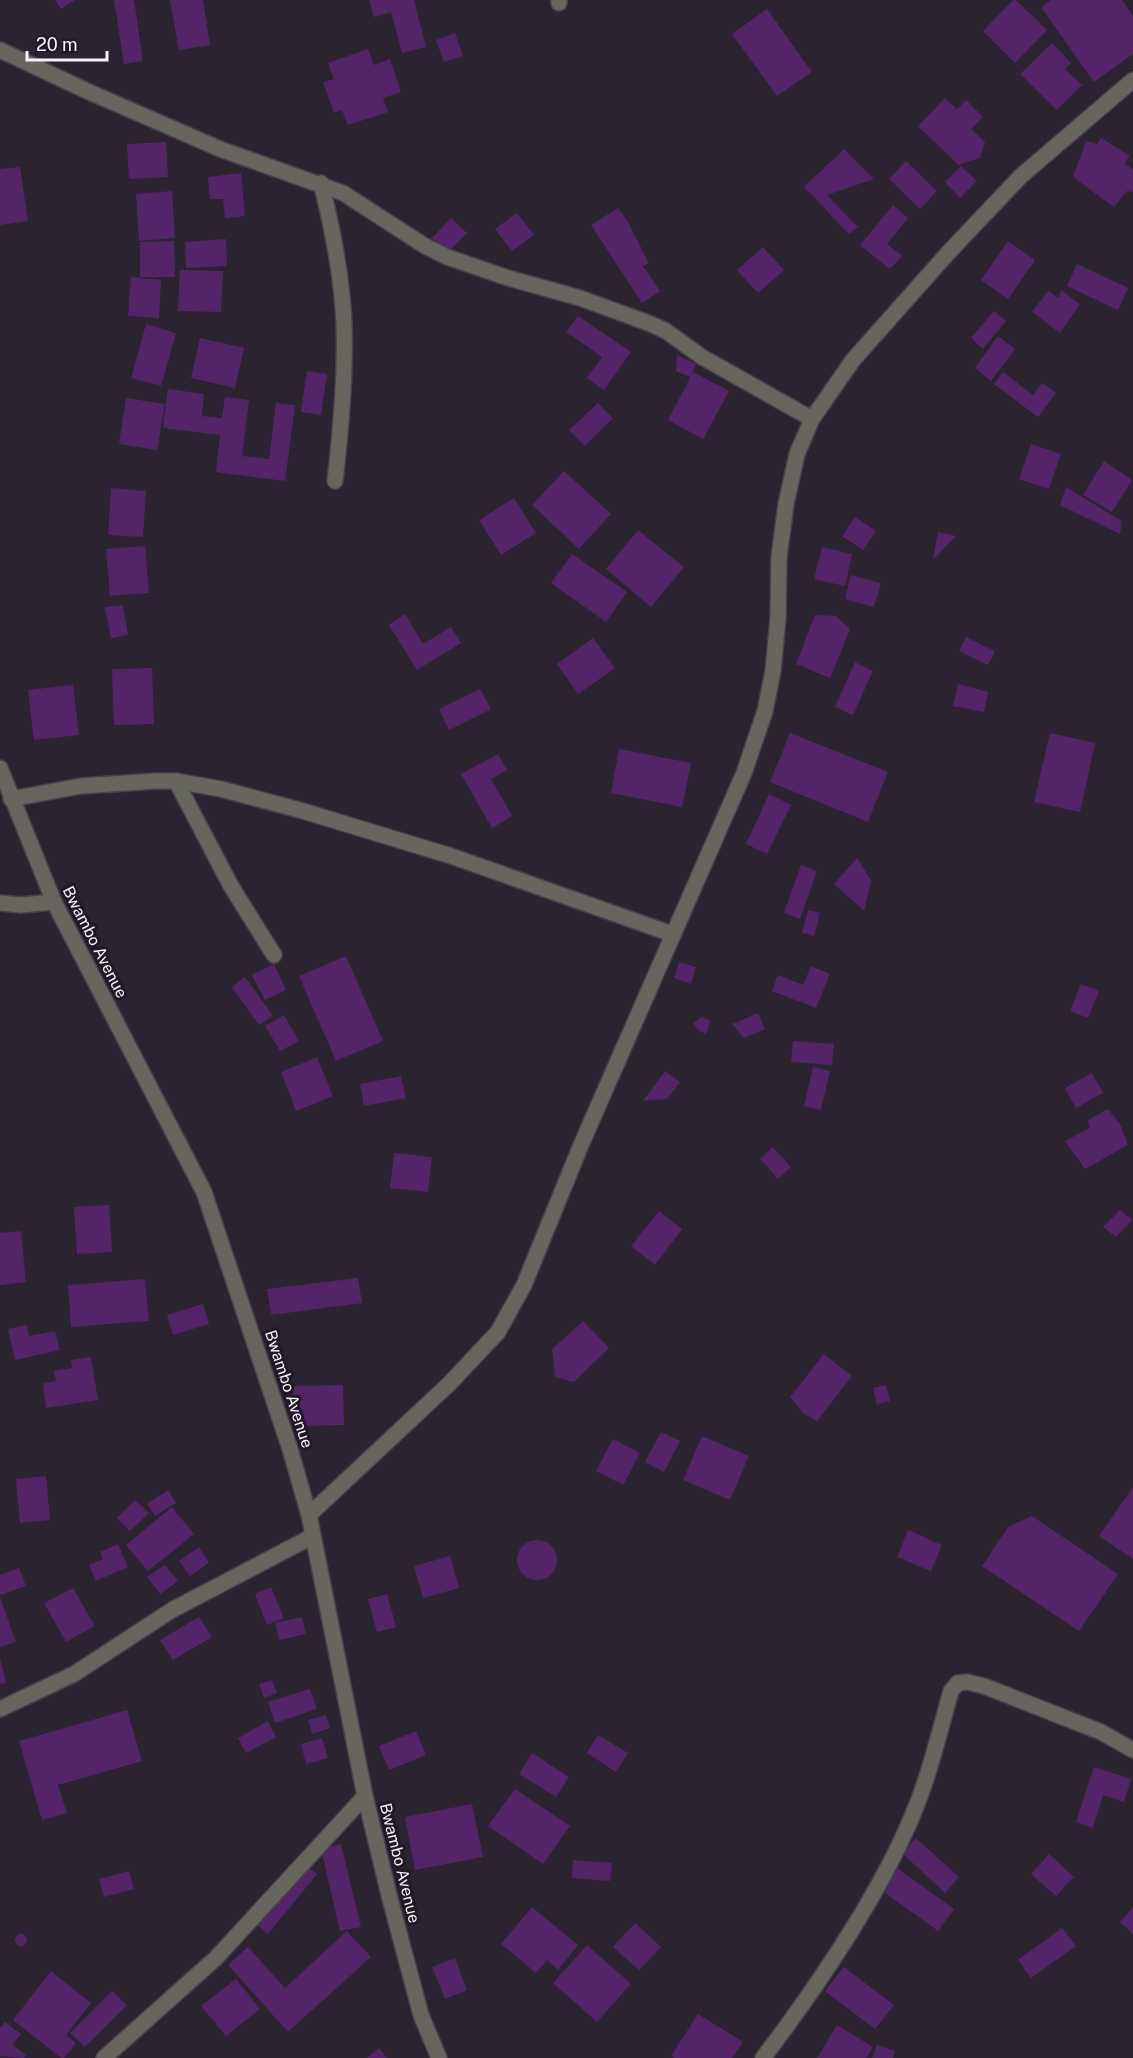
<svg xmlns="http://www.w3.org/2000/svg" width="1133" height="2058" viewBox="0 0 1133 2058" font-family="'Public Sans',sans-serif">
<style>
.building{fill:#542469}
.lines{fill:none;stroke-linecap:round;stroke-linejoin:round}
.street-casing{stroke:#48404c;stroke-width:18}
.street{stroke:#66655e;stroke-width:15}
.labels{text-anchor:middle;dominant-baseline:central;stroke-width:6;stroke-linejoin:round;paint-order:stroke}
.street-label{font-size:16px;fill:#f7f2fb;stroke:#211926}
</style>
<rect width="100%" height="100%" fill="#2b2330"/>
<g class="building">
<polygon points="55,0 75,0 61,9"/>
<polygon points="114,0 134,0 143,61 124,64"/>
<polygon points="170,0 203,0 210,45 179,50"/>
<polygon points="369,0 414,0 426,47 402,53 391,12 374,17"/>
<polygon points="1013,0 1016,0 1047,30 1015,63 983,31"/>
<polygon points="1051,0 1122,0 1133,16 1133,54 1094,82 1041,7"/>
<polygon points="767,9 812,72 777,96 732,34"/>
<polygon points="455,33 463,56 444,62 436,40"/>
<polygon points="1052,43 1071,63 1065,69 1082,85 1057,110 1020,74"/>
<polygon points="368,49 374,65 390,59 401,92 383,98 388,112 348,125 342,110 334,113 323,82 334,79 328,63"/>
<polygon points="945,98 957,109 966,100 983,117 971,129 985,142 980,158 958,165 918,126"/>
<polygon points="1101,138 1130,156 1124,164 1133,169 1133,192 1127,191 1114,207 1073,177 1086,141 1097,144"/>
<polygon points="166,142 168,177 129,179 127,144"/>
<polygon points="844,149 874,179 827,195 858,227 849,234 804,187"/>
<polygon points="906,161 937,191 920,209 889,179"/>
<polygon points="961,166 977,181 960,198 945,182"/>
<polygon points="20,167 28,221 0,225 0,169"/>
<polygon points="241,173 245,216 225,218 223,199 210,199 208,177"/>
<polygon points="172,191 175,238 139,241 136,194"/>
<polygon points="893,205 908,218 887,244 902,256 890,269 860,245"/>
<polygon points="618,208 628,222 649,263 643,266 660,291 642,303 591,225"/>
<polygon points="517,213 534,235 512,251 495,229"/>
<polygon points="451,218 467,233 447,253 432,238"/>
<polygon points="226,239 227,266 186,268 185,242"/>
<polygon points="174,241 175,277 140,277 140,242"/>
<polygon points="1008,241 1035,260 1008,299 981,280"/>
<polygon points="763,247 784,270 758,293 737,270"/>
<polygon points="1077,264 1128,288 1118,310 1067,286"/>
<polygon points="180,270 223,271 221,312 178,311"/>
<polygon points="131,277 161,280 159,318 128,316"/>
<polygon points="1061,290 1080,304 1060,333 1032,312 1048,291 1059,298"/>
<polygon points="994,311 1006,321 983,349 971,338"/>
<polygon points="578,316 631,352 604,390 587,378 602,357 566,332"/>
<polygon points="146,324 176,333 161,386 131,378"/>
<polygon points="998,336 1015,349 991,381 975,368"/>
<polygon points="200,338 244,348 235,388 191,378"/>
<polygon points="677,355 696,364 690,377 676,371"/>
<polygon points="307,371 327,374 321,415 301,412"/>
<polygon points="693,372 729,391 703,439 668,420"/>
<polygon points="1003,372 1033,395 1042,383 1056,393 1038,417 994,384"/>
<polygon points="168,389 204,394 202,416 222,418 225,397 249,400 242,456 269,459 276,403 295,405 285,481 216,472 220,435 163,428"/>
<polygon points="126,398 165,404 157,450 119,444"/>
<polygon points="598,403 613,418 585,446 569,430"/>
<polygon points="1031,444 1061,454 1049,489 1019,479"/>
<polygon points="1104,461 1132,480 1112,512 1083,495"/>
<polygon points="564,471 611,514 579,549 532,505"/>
<polygon points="1066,487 1122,521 1120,534 1060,505"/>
<polygon points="111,488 146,491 143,537 108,535"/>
<polygon points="514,498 536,533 501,555 479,520"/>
<polygon points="855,517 876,531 863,550 842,536"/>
<polygon points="638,530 684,567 651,607 606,569"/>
<polygon points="938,532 956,536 933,560"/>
<polygon points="145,546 149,593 110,596 106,549"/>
<polygon points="822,547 852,554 845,586 814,579"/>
<polygon points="572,554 627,592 606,622 551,583"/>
<polygon points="851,575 881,583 874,607 845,599"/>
<polygon points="123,605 128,635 111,638 105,607"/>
<polygon points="405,614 423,644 451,627 461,643 417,670 389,625"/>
<polygon points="815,615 836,616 850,629 830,678 796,664"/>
<polygon points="966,637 995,651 988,665 959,651"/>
<polygon points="593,638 615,668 578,694 557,664"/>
<polygon points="855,662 873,671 853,715 835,707"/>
<polygon points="152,668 154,724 114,725 112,669"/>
<polygon points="958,684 988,692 984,712 953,706"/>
<polygon points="73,685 79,735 34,740 28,690"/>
<polygon points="480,689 491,709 449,730 439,709"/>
<polygon points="790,733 888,772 868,822 770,782"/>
<polygon points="1050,733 1095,743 1080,812 1034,802"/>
<polygon points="619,749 691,763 682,807 611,793"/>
<polygon points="498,754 507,770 491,779 512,816 492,828 461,774"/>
<polygon points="769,794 791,805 767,854 746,844"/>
<polygon points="857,858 871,880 864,911 834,884"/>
<polygon points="801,865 817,871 800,919 784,913"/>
<polygon points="808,910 820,913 814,936 802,933"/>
<polygon points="346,956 383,1041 336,1061 299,976"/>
<polygon points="679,962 696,967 691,984 674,978"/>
<polygon points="274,964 286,990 265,1000 252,975"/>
<polygon points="811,966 830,974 816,1008 772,991 778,975 803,985"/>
<polygon points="245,977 273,1016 259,1025 232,987"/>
<polygon points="1081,984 1099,991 1088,1018 1070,1011"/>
<polygon points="758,1013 765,1029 744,1038 732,1024"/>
<polygon points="284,1015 299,1041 280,1051 265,1026"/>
<polygon points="702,1017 711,1021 706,1034 699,1031 693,1023"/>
<polygon points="793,1041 834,1044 832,1065 791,1062"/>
<polygon points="317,1057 333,1096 296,1111 281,1072"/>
<polygon points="813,1067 830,1071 821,1110 804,1106"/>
<polygon points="665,1071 680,1082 667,1099 643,1101"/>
<polygon points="1092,1073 1103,1093 1076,1108 1065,1088"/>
<polygon points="401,1076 406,1098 364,1106 360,1084"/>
<polygon points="1108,1109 1121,1126 1128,1145 1085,1169 1065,1141 1090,1128 1088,1120"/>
<polygon points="773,1147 791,1167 778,1179 760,1159"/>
<polygon points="394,1153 432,1157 428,1192 390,1188"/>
<polygon points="109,1205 112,1252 77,1254 74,1207"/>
<polygon points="1120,1210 1132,1220 1116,1237 1103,1227"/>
<polygon points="659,1211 682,1229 655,1265 631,1246"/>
<polygon points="21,1231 26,1282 0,1285 0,1233"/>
<polygon points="358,1278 362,1303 271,1315 267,1289"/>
<polygon points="145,1279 149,1321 71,1327 68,1285"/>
<polygon points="203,1304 209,1324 173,1335 167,1315"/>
<polygon points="583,1321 609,1348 574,1382 555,1377 552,1349"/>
<polygon points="27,1325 29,1336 55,1331 60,1350 15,1360 8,1329"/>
<polygon points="824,1354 852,1376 817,1421 803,1413 790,1397"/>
<polygon points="91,1357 98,1400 46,1408 43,1383 56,1381 54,1371 72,1368 71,1360"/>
<polygon points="343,1385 344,1425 295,1426 293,1386"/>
<polygon points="886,1385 890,1401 877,1404 873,1388"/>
<polygon points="661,1432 680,1441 664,1472 645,1462"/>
<polygon points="702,1436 749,1456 730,1500 683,1480"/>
<polygon points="613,1439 640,1453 623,1485 596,1471"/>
<polygon points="46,1476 50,1520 20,1523 16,1479"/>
<polygon points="1133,1487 1133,1559 1099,1536"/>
<polygon points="168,1490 176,1503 155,1516 147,1504"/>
<polygon points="135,1500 149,1513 130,1531 117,1518"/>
<polygon points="172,1507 194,1534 148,1571 126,1545"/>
<polygon points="1032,1516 1118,1574 1079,1631 982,1566 1008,1527"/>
<polygon points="908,1530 942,1545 931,1571 897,1557"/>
<circle cx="537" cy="1560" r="20"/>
<polygon points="118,1544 128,1567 96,1581 89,1565 103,1559 100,1552"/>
<polygon points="199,1547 209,1563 190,1576 179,1561"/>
<polygon points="450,1556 459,1588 423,1598 414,1566"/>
<polygon points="165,1565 178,1581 160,1594 147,1577"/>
<polygon points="19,1568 26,1586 0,1595 0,1575"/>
<polygon points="271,1587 284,1618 267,1625 255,1594"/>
<polygon points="73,1588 95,1626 66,1642 44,1603"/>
<polygon points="387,1594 396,1627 377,1632 368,1599"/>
<polygon points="0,1597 16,1642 0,1647"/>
<polygon points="199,1617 212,1637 173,1660 160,1640"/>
<polygon points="302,1617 306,1634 279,1640 275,1623"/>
<polygon points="0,1658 6,1683 0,1684"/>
<polygon points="272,1680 277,1693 264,1698 259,1684"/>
<polygon points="310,1689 317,1709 275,1723 268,1702"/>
<polygon points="127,1710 142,1761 58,1785 67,1813 42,1820 19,1741"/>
<polygon points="326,1715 330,1728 312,1734 308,1720"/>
<polygon points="268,1721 276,1737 246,1753 238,1738"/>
<polygon points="416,1731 426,1755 389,1770 379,1746"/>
<polygon points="598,1735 628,1753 616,1772 587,1753"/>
<polygon points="322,1738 328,1758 306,1764 301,1744"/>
<polygon points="532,1753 569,1777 556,1797 519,1774"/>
<polygon points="1094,1767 1131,1779 1124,1802 1103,1795 1093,1828 1076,1822"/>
<polygon points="515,1789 570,1826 543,1864 488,1826"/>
<polygon points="472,1804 483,1857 415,1870 405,1817"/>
<polygon points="916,1838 959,1877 945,1893 902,1853"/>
<polygon points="341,1844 361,1927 340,1931 321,1849"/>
<polygon points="1049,1854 1074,1877 1056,1896 1031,1874"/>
<polygon points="573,1860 612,1863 610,1881 572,1878"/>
<polygon points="301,1862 317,1874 268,1934 252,1921"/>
<polygon points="897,1868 954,1909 938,1931 881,1890"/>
<polygon points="129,1871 134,1889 104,1897 99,1879"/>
<polygon points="532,1907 578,1945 558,1970 547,1960 536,1973 501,1944"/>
<polygon points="1133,1907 1133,1934 1120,1922"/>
<polygon points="635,1923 661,1947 639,1970 613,1947"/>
<polygon points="1062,1928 1076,1946 1031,1978 1018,1960"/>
<polygon points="347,1931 371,1957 288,2032 228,1965 248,1947 285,1988"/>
<circle cx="21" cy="1940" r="6"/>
<polygon points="587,1945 631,1984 597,2022 553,1983"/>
<polygon points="455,1958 467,1990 445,1999 432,1967"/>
<polygon points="844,1967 894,2005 875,2029 825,1991"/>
<polygon points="51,1971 91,2003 66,2035 76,2043 64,2058 61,2058 13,2020"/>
<polygon points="236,1979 260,2009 226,2036 201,2006"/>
<polygon points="112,1991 127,2005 85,2047 70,2033"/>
<polygon points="698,2014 743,2042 732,2058 674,2058 671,2056"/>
<polygon points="5,2022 21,2034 12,2045 26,2055 24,2058 0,2056 0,2028"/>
<polygon points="837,2025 873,2047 866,2058 817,2058"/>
<polygon points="877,2045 895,2051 893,2058 872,2058"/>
<polygon points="379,2048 387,2058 367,2058"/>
</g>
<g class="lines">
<defs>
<g id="street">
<polyline points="559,0 559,3"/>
<polyline points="0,50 87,91 220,149 343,193 425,246 447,257 508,278 580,298 651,324 666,331 702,357 812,419"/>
<path d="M321,183C333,230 342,276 344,324C346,376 341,429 335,481"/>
<polyline points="0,768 54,902 204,1192 290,1449 309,1515 365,1796 390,1899 421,2015 439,2058"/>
<polyline points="176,781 231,886 274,955"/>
<polyline points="11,799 81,786 156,781 176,781 221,789 303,811 451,856 672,934"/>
<polyline points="0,903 21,905 54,902"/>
<polyline points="309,1515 449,1384 498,1332 524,1285 581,1145 744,773 765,711 773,671 778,618 779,557 786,504 797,454 812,419 853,360 948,253 1021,176 1133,80"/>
<polyline points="0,1709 74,1674 172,1610 313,1536"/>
<polyline points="104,2058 216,1958 365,1796"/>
<path d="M763,2058C822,1980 891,1880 923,1788C934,1756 942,1723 951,1691L958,1683L967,1682L984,1686L1101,1732L1133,1750"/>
</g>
</defs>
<use href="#street" class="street-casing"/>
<use href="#street" class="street"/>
</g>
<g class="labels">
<g class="street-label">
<text transform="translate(95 942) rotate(63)">Bwambo Avenue</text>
<text transform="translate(289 1389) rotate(72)">Bwambo Avenue</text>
<text transform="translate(400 1863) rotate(76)">Bwambo Avenue</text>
</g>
</g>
<path d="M27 51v9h80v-9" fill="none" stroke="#f7f2fb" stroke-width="3"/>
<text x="36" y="51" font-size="18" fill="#f7f2fb" stroke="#211926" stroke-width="4.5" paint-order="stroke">20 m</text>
</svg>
